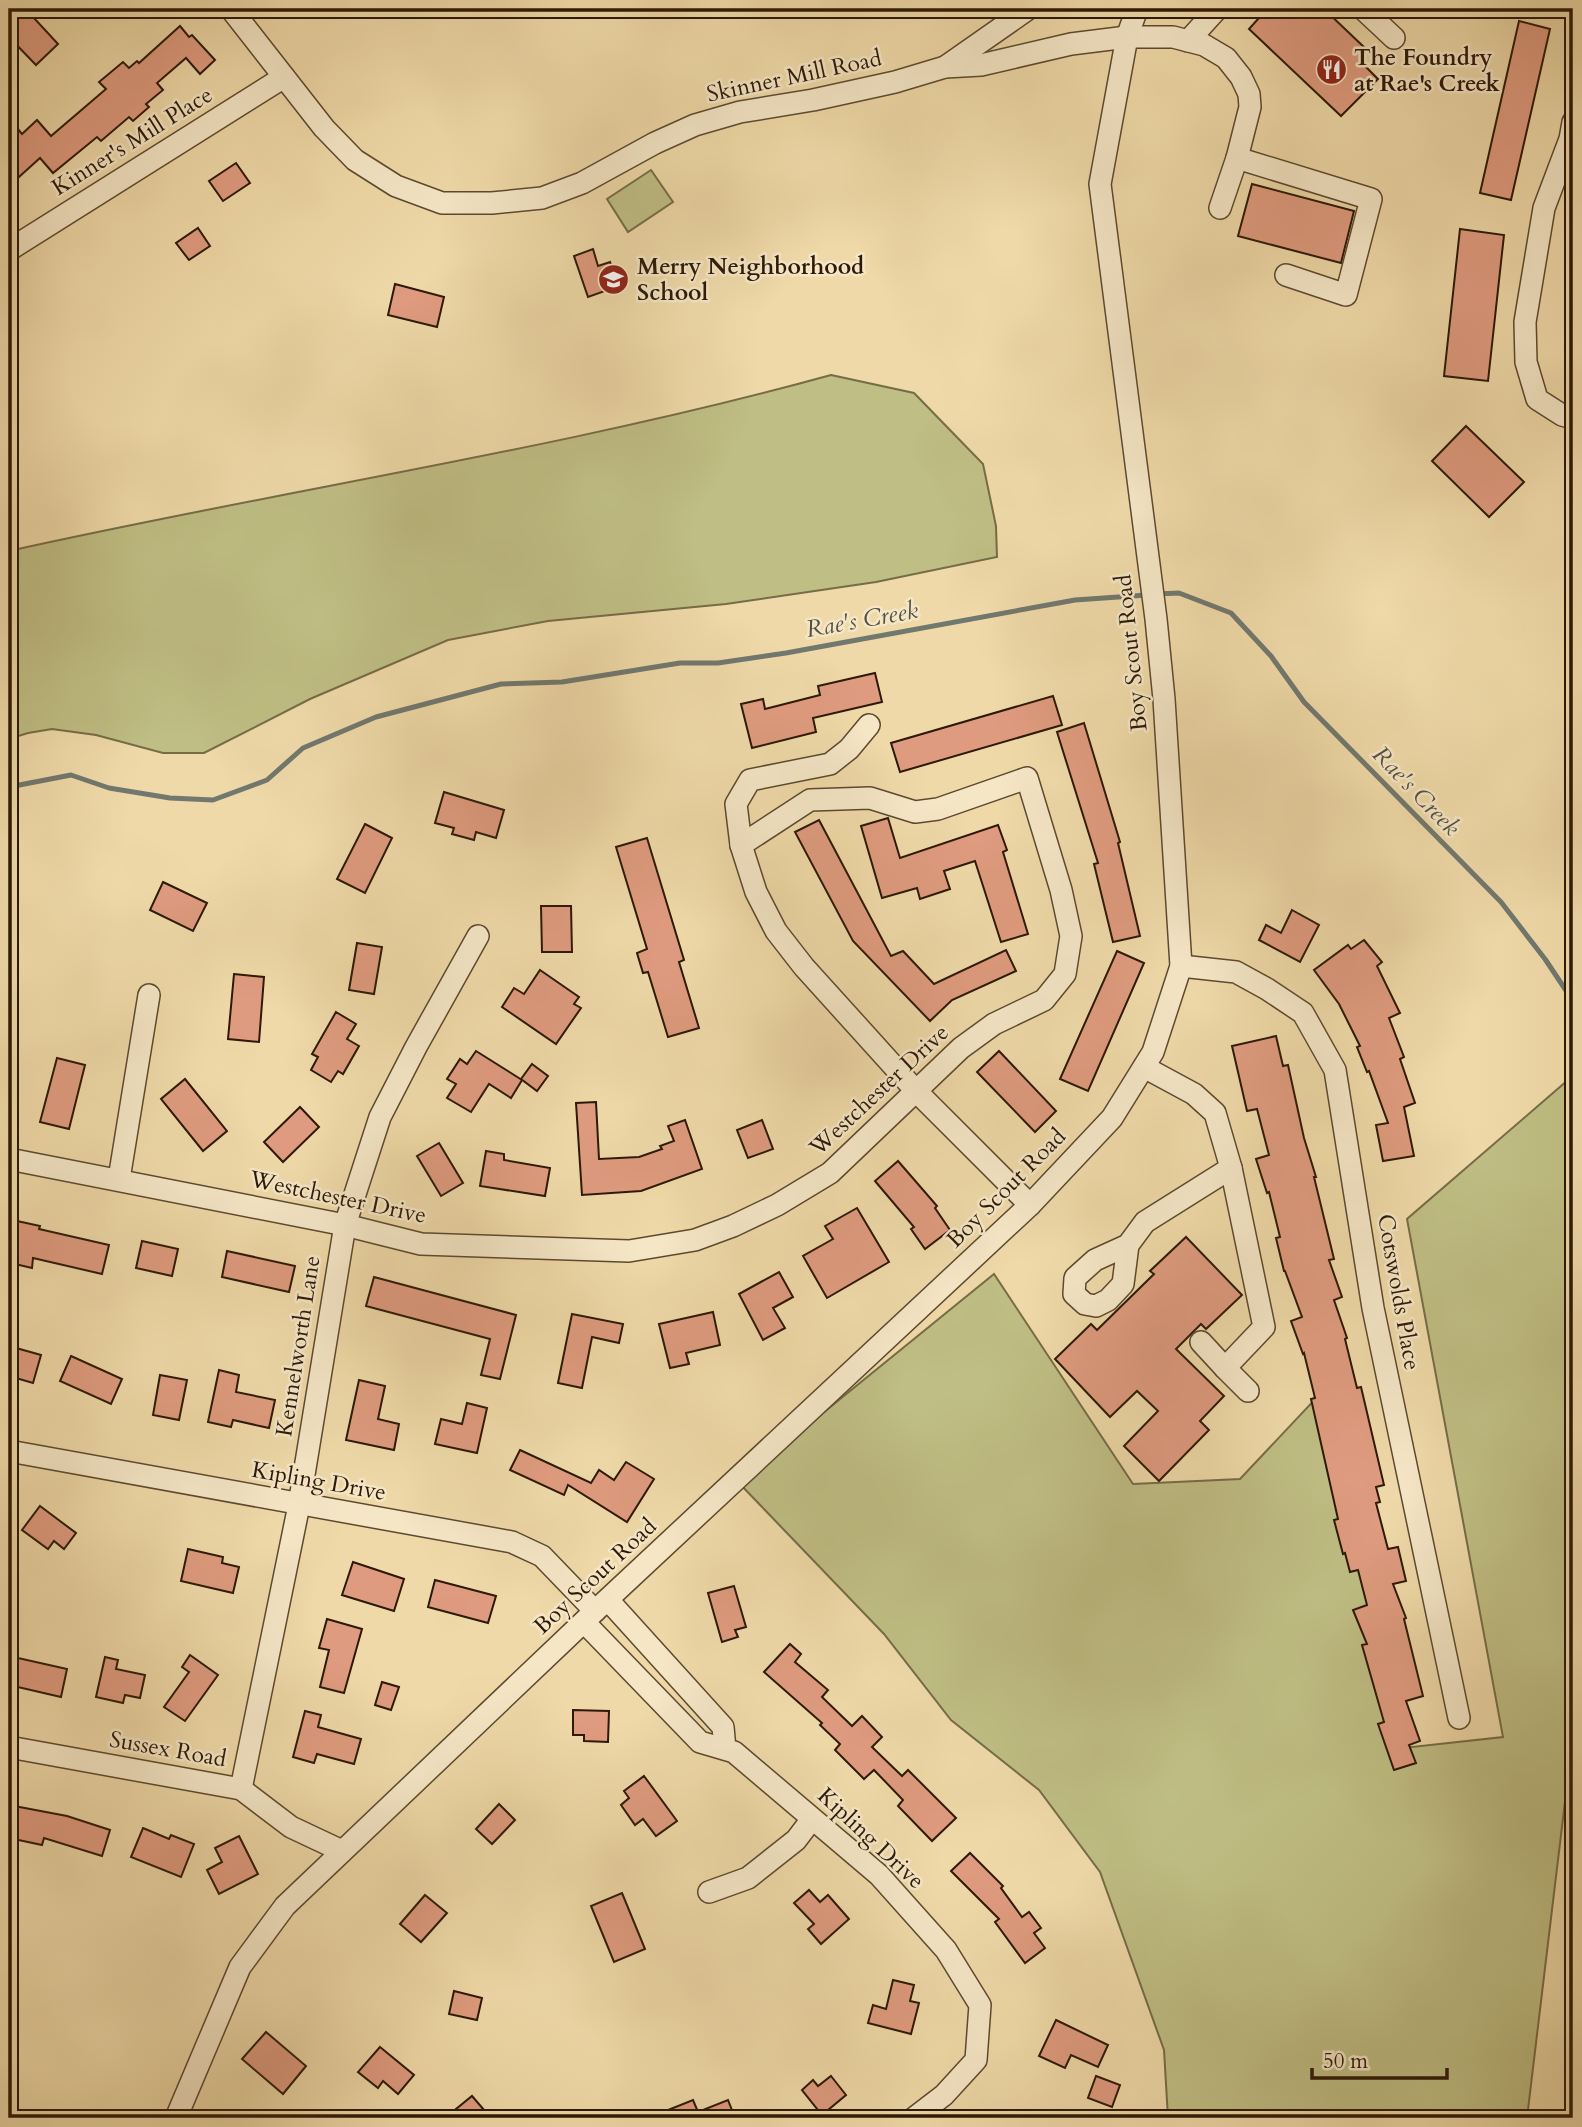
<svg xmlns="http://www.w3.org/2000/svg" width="1582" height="2127" viewBox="0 0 1582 2127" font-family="Cardo,serif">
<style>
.green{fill:#bfbe84;stroke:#766c46;stroke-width:2}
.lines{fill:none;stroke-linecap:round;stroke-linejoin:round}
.stream{stroke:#71786e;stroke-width:5}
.building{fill:#df9b7f;stroke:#2c1907;stroke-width:2}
.minor-casing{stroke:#5d492f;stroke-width:24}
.minor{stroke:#f5e6c6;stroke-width:21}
.labels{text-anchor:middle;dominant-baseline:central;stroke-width:5;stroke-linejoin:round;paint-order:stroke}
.poi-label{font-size:23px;font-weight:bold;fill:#2c1907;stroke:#f5e6c6;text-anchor:start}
.street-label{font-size:23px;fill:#2c1907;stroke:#f5e6c6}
.water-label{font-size:24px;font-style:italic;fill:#545043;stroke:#f5e6c6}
</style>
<rect width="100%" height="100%" fill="#efd9a8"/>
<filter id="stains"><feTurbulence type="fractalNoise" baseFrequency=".00286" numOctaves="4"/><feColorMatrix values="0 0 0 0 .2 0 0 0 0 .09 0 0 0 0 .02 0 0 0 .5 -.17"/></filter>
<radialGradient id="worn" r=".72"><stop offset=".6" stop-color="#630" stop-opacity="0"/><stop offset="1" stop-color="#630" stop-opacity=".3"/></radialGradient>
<g class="green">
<polygon points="651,170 673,202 628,232 607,199"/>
<path d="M831,375L914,393L983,464L996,526L997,557L876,582L726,604L548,621L448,640L310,699L204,753H163L96,735L52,729L28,733L9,739V551C282,490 560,450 831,375Z"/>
<polygon points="1568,1080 1573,1735 1527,2118 1168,2118 1164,2050 1100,1872 1039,1790 951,1720 884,1634 738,1482 994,1274 1133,1484 1240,1479 1320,1394 1403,1748 1503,1737 1407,1219"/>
</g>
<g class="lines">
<g class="stream">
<polyline points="1157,594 1179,593 1231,613 1271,656 1304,702 1501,902 1545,959 1573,1001"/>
<polyline points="9,787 71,775 109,788 170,798 213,800 267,780 303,748 376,717 501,684 562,682 680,663 718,663 786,653 1075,600 1147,595"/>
</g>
</g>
<g class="building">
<polygon points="9,9 41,9 33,17 58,44 36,65 9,37"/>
<polygon points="1267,9 1324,9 1367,50 1360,61 1378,79 1341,116 1249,29"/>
<polygon points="1519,21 1550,29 1511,200 1480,193"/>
<polygon points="180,26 189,37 192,35 215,60 200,74 186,58 157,83 163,90 146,104 149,107 133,121 129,117 101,141 97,137 53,173 40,158 9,186 9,118 22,134 37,120 51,136 106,89 99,82 123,62 129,68 137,61 139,63"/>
<polygon points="236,163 250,183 223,201 209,181"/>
<polygon points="1252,184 1354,211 1341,263 1238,236"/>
<polygon points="198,228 210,246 189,260 176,243"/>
<polygon points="1460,229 1504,235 1488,381 1444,376"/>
<polygon points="593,249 598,266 610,262 619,286 588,297 574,256"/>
<polygon points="395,284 444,297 437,327 388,315"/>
<polygon points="1466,426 1524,482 1489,517 1432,461"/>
<polygon points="875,673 882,702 813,718 816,732 752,748 741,704 763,699 765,709 820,695 818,686"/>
<polygon points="1053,696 1062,725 900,772 891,743"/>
<polygon points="1084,723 1120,842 1118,843 1140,936 1113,942 1094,864 1098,863 1057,732"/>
<polygon points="444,792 504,810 496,838 476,832 474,840 452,834 454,828 435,823"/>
<polygon points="888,818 900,858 998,825 1007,850 1003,852 1028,934 1001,942 975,861 944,871 950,889 920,899 917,888 882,898 861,826"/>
<polygon points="819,820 891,956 903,951 934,984 1006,950 1016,971 952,1000 930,1021 853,941 795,832"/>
<polygon points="365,824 392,838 365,893 337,879"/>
<polygon points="647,838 684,960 679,962 699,1028 668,1037 648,972 643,973 637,953 647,949 616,847"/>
<polygon points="163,882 207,903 193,931 150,910"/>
<polygon points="541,906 571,906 572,952 542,952"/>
<polygon points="1292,910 1319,925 1300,962 1259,940 1266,925 1281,933"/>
<polygon points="1364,940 1382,962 1377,966 1400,1013 1389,1018 1404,1057 1400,1059 1415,1103 1404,1107 1414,1156 1383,1161 1376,1125 1388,1123 1369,1071 1367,1072 1357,1047 1360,1046 1339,1004 1314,970 1348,945 1351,949"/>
<polygon points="357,943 382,947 374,994 349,990"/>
<polygon points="1117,951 1144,963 1088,1091 1060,1079"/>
<polygon points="540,970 579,997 574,1004 581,1008 556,1044 502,1007 514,988 524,994"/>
<polygon points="234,974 264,977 259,1042 228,1039"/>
<polygon points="336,1012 356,1024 347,1039 359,1046 343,1074 338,1071 331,1082 311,1070 318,1057 312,1054"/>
<polygon points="1276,1036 1283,1066 1288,1065 1304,1138 1316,1177 1314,1177 1334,1259 1329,1260 1342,1297 1334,1300 1347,1338 1345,1339 1357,1388 1361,1387 1384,1485 1376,1487 1380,1502 1376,1503 1388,1549 1398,1547 1406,1581 1393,1584 1406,1618 1404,1619 1423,1696 1406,1701 1420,1741 1409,1745 1416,1763 1394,1770 1378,1724 1384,1722 1362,1645 1367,1644 1353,1610 1367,1605 1358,1570 1350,1572 1345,1553 1343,1554 1334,1520 1338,1519 1311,1399 1315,1398 1304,1353 1303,1354 1291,1321 1302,1317 1285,1271 1284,1271 1276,1238 1280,1237 1269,1192 1267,1193 1256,1159 1269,1155 1257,1109 1247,1111 1232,1046"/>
<polygon points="476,1051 522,1080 511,1098 489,1084 471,1112 447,1098 456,1084 447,1079 460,1059 467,1064"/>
<polygon points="999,1051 1056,1111 1035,1132 977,1072"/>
<polygon points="57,1058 85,1065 69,1129 40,1122"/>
<polygon points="532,1064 548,1076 537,1091 521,1079"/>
<polygon points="185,1079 227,1131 203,1151 161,1099"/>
<polygon points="596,1102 599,1159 639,1157 662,1149 660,1146 674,1141 668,1126 685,1120 702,1169 641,1191 582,1195 576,1103"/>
<polygon points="300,1107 319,1127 283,1162 264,1142"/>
<polygon points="762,1120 773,1149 748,1158 737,1130"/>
<polygon points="439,1143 463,1183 441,1196 417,1156"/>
<polygon points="486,1151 504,1154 504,1160 550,1168 545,1196 480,1186"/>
<polygon points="898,1161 937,1206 935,1208 950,1230 925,1249 911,1229 914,1227 875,1181"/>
<polygon points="857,1208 889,1262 827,1298 803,1256 833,1239 825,1226"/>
<polygon points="17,1221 40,1226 39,1229 109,1245 102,1274 33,1258 32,1268 15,1264 17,1255 9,1253 9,1226 15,1227"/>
<polygon points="1186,1237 1242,1295 1206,1329 1201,1324 1176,1349 1224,1396 1200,1421 1209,1430 1159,1481 1124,1446 1158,1411 1137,1391 1110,1417 1055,1359 1091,1324 1097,1330 1154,1274 1150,1271"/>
<polygon points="142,1241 178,1249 172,1276 136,1268"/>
<polygon points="227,1251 295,1266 289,1292 222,1277"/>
<polygon points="779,1272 793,1297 773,1308 785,1328 763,1340 739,1294"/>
<polygon points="374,1277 516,1315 500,1379 481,1375 490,1339 366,1306"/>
<polygon points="713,1312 720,1345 686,1353 689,1364 670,1368 659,1324"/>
<polygon points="572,1314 623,1324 619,1343 592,1337 582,1388 558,1383"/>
<polygon points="9,1346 41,1355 33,1383 9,1376"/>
<polygon points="71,1356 122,1379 111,1404 60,1381"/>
<polygon points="219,1370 239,1375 236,1392 275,1400 269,1428 233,1420 231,1427 208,1422"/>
<polygon points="160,1375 187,1380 179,1420 153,1415"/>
<polygon points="359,1380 385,1386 378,1419 399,1424 394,1450 346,1440"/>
<polygon points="467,1403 487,1408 477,1453 435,1444 441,1419 462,1424"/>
<polygon points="520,1450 591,1483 599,1470 614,1480 626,1462 654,1479 627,1522 568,1485 564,1495 510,1470"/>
<polygon points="40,1506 76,1533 64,1549 54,1541 48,1549 22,1530"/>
<polygon points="188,1549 223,1557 222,1563 239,1567 233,1593 181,1581"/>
<polygon points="353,1562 404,1579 394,1611 342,1595"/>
<polygon points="435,1580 496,1596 488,1623 428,1607"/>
<polygon points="734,1586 746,1627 735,1630 738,1637 722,1642 708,1593"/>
<polygon points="327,1619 362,1629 344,1693 320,1687 329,1650 319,1648"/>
<polygon points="790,1644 801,1654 795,1662 828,1690 822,1697 852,1726 862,1716 882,1737 872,1747 902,1776 908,1770 956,1818 932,1841 898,1806 903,1800 874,1770 864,1779 835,1750 840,1744 820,1725 822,1723 764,1672"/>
<polygon points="190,1655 218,1675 185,1721 164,1707 189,1672 182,1667"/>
<polygon points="9,1656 67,1669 61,1697 9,1685"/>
<polygon points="105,1657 118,1660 116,1669 145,1675 140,1698 125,1695 123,1703 96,1697"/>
<polygon points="382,1682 399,1687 391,1710 375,1705"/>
<polygon points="573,1710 609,1711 608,1742 584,1741 584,1735 573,1735"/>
<polygon points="305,1711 321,1715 318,1727 361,1739 354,1764 317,1754 314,1763 293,1757"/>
<polygon points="644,1776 677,1821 656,1836 643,1819 635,1825 621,1805 629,1798 624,1791"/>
<polygon points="499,1804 515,1820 492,1844 476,1829"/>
<polygon points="9,1805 67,1816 110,1830 102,1856 44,1838 42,1845 9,1838"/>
<polygon points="143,1828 169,1839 171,1835 194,1844 181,1877 131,1857"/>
<polygon points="239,1836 258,1874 219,1894 207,1870 222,1862 215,1848"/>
<polygon points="970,1853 1003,1886 1001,1888 1022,1917 1029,1912 1041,1928 1034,1933 1045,1948 1025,1963 995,1922 999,1919 951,1871"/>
<polygon points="809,1890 820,1902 828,1895 849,1919 821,1944 808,1929 814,1924 794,1903"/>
<polygon points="622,1893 645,1949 614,1962 591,1906"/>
<polygon points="425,1895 447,1913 421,1942 400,1924"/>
<polygon points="893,1980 914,1985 910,2001 919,2003 911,2034 868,2023 873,2005 886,2009"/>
<polygon points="454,1991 482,1998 477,2020 449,2014"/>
<polygon points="1056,2020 1108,2045 1098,2067 1071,2055 1065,2068 1039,2056"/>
<polygon points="266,2032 306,2066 283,2094 242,2059"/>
<polygon points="380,2047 414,2075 398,2094 383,2081 378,2088 358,2072"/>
<polygon points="831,2076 846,2095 822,2115 802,2090 813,2080 818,2086"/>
<polygon points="1096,2076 1120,2085 1112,2107 1088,2098"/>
<polygon points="472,2096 491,2118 445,2118"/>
<polygon points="693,2100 698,2112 728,2100 735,2118 648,2118"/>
</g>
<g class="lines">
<defs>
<g id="minor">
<polyline points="231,9 324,128 355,160 396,186 442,203 492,203 542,198 582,183 655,143 695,125 740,112 813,100 895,82 945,67 981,65 1071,44 1127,37 1173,37 1204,45 1226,58 1241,77 1249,94 1250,107 1237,158 1220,208"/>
<polyline points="1363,9 1394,38"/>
<polyline points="1188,41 1217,9"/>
<polyline points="945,67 1028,9"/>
<polyline points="1573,122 1570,139 1544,208 1525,322 1526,362 1537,399 1562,415 1573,418"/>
<polyline points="1237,158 1371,199 1346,295 1286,275"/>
<polyline points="9,250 284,77"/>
<polyline points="869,725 849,749 830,764 750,780 736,804 741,845 756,892 776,931 804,967 917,1092 1030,1205"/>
<polyline points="1181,966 1236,972 1267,989 1303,1013 1335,1070 1373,1308 1459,1718"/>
<polyline points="9,1159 345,1225 421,1244 629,1251 695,1240 733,1226 777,1205 830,1173 961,1048 994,1024 1044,1000 1065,974 1071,936 1061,890 1027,778 938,809 915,812 870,798 810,800 741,845"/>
<polyline points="119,1179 149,995"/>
<polyline points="1128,1245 1095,1260 1075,1278 1074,1294 1085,1304 1096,1306 1108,1300 1123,1284 1128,1245 1145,1222 1231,1168 1215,1113 1194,1094 1144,1067"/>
<polyline points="1201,1342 1225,1368 1264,1327 1231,1168"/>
<polyline points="1225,1368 1248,1391"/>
<polyline points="9,1451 512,1542 542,1556 595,1611"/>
<polyline points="608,1600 723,1727 725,1749"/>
<polyline points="584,1622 700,1742 734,1752 879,1875 946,1950 980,2005 976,2060 944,2095 914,2118"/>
<polyline points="9,1747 241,1789 291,1827 342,1851"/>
<polyline points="241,1789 299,1505 345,1225 380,1117 416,1047 478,936"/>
<polyline points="709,1892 748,1878 796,1840 812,1819"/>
<polyline points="176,2118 240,1967 285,1906 595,1611 1030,1205 1112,1118 1153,1052 1181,966 1164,699 1156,619 1100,184 1127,37 1137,9"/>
</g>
</defs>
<use href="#minor" class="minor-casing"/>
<use href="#minor" class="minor"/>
</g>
<defs>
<symbol id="restaurant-disc" viewBox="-11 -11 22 22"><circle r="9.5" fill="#8f2418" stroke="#f5e6c6"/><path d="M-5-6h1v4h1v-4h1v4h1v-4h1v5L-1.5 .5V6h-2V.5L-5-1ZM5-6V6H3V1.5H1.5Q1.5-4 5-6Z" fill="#fff"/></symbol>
<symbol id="school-disc" viewBox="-11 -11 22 22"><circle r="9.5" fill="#8f2418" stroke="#f5e6c6"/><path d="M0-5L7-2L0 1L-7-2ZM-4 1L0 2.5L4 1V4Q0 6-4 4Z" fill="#fff"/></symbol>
</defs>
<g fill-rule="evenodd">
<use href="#restaurant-disc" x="1314" y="52" width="35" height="35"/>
<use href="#school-disc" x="596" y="262" width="35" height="35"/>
</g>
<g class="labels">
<g class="poi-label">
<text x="1354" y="57">The Foundry<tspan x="1354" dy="26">at Rae's Creek</tspan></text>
<text x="637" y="266">Merry Neighborhood<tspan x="637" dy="26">School</tspan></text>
</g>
<g class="street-label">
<text transform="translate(794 76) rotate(-12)">Skinner Mill Road</text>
<text transform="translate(132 141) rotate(-32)">Kinner's Mill Place</text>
<text transform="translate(1131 653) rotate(-96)">Boy Scout Road</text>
<text transform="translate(879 1090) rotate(-43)">Westchester Drive</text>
<text transform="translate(1006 1188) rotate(-45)">Boy Scout Road</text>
<text transform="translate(338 1197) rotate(12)">Westchester Drive</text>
<text transform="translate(1399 1292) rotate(80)">Cotswolds Place</text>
<text transform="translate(298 1346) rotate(-81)">Kennelworth Lane</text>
<text transform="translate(319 1481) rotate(10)">Kipling Drive</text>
<text transform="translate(595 1576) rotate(-43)">Boy Scout Road</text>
<text transform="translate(168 1749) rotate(10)">Sussex Road</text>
<text transform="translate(871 1838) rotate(43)">Kipling Drive</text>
</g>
<g class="water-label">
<text transform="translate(862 620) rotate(-10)">Rae's Creek</text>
<text transform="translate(1416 791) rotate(46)">Rae's Creek</text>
</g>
</g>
<rect width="1582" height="2127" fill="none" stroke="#efd9a8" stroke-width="35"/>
<rect x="10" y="10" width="1561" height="2106" fill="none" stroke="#2c1907" stroke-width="3.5"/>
<rect x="18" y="18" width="1547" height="2092" fill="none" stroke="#2c1907" stroke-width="2"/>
<path d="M1312 2068v10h135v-10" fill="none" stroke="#2c1907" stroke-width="3.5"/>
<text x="1323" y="2068" font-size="21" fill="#2c1907" stroke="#f5e6c6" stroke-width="5" paint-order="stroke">50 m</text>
<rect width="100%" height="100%" filter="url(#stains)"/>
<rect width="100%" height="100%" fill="url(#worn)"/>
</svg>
